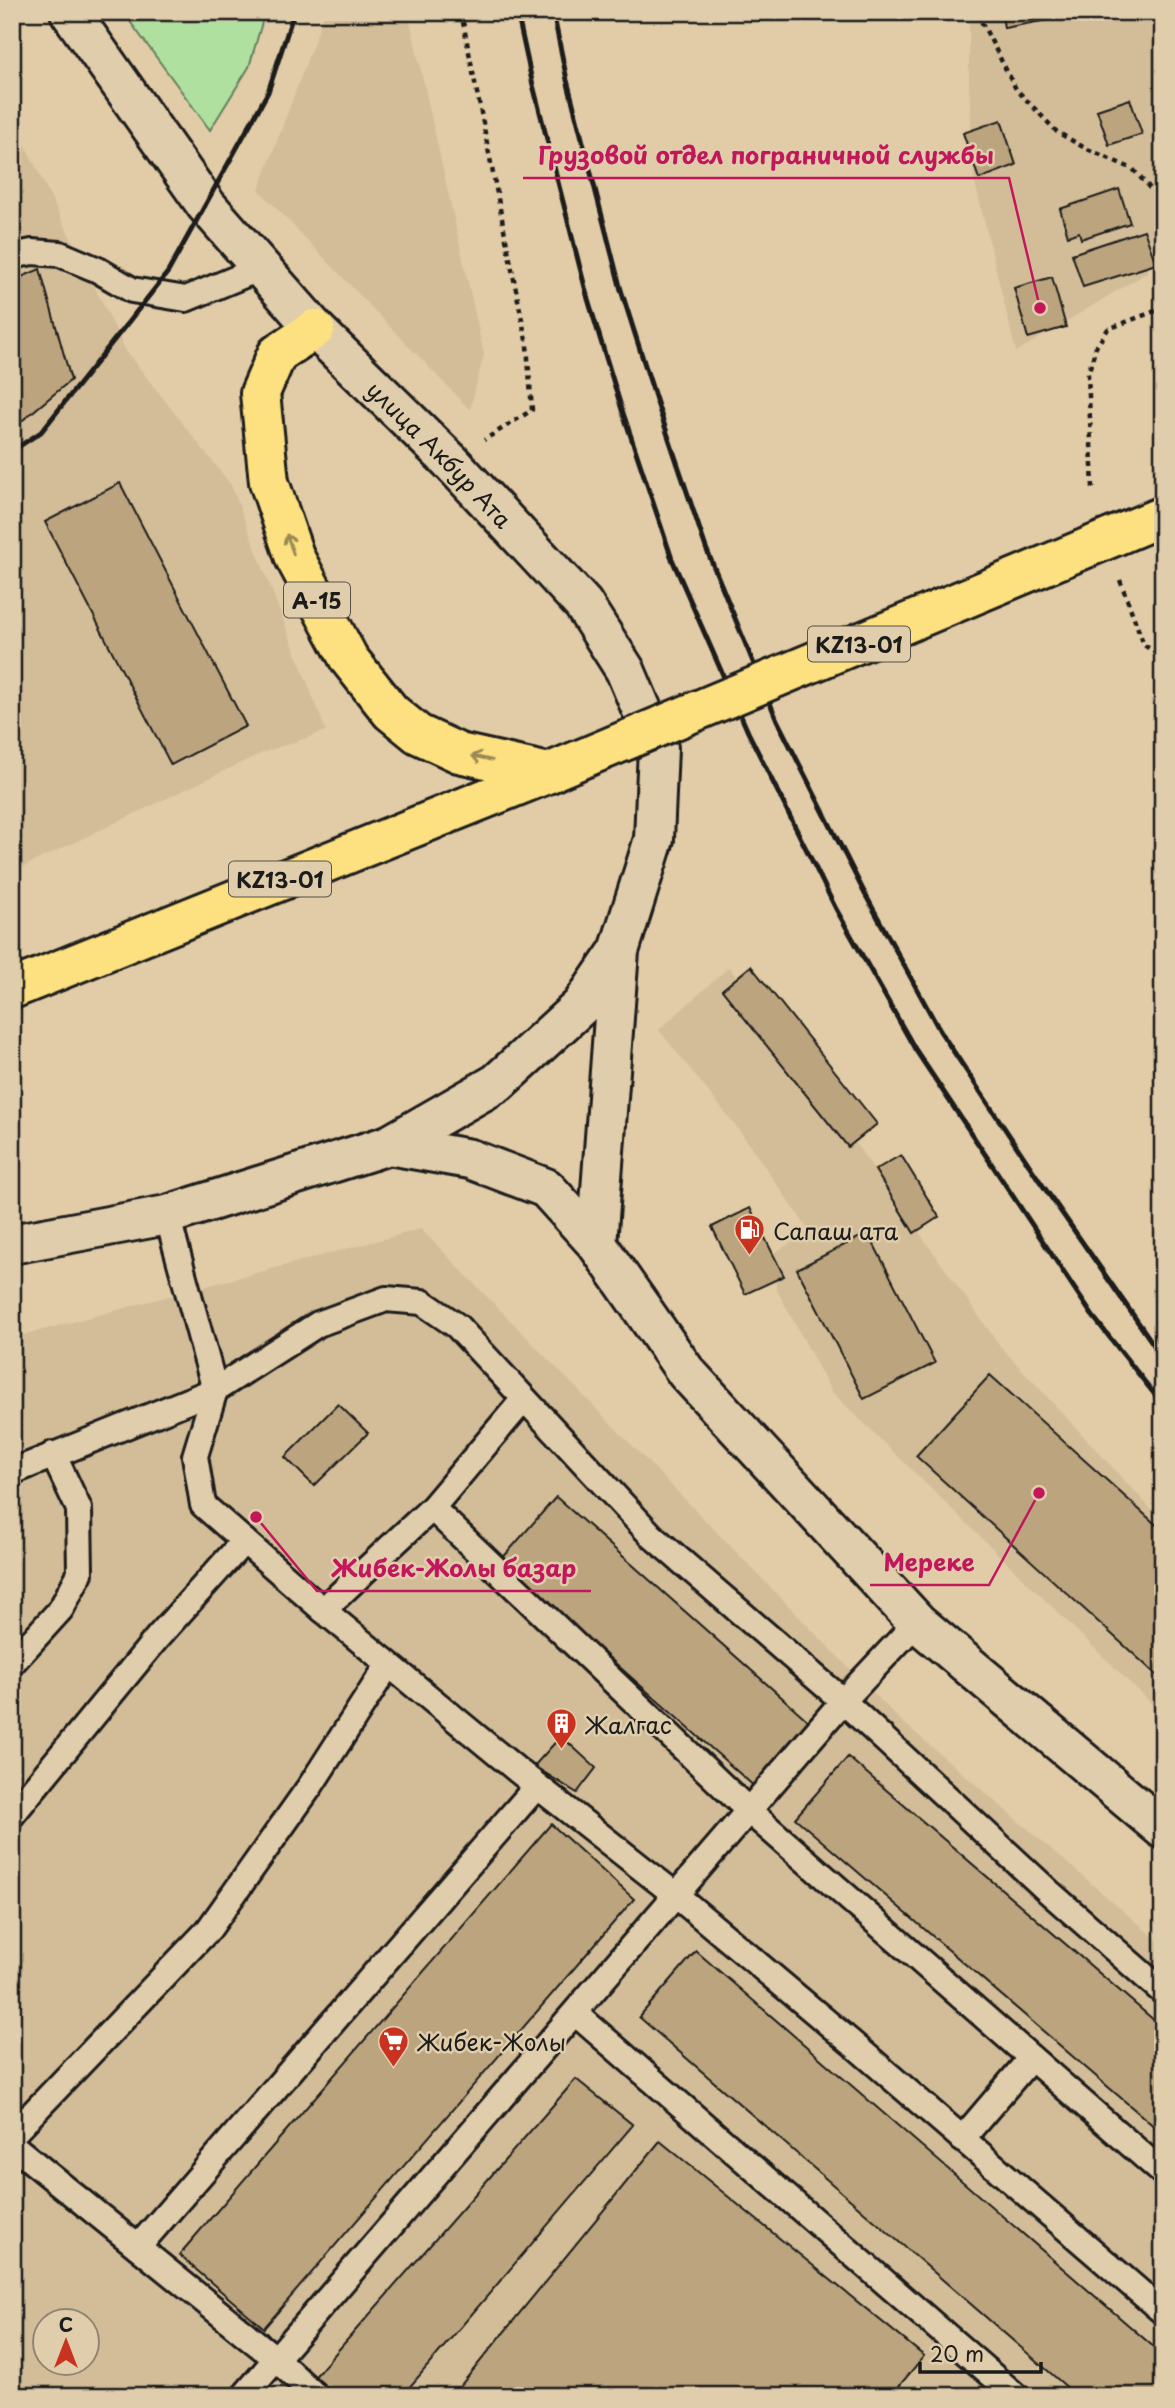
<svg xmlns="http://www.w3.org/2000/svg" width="1175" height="2408" viewBox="0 0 1175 2408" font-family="'Playpen Sans',sans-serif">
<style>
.built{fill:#d2bd98;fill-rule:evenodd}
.green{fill:#b0e0a0;stroke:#667e5e;stroke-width:2}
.building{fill:#bca57e;stroke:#1c1c1c;stroke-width:2}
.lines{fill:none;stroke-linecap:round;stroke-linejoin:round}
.service-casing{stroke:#1c1c1c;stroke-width:30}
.secondary-casing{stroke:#1c1c1c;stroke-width:44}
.trunk-casing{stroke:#1c1c1c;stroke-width:44}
.path{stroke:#1c1c1c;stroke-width:4.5;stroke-dasharray:5 5;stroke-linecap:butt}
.service{stroke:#e0cdab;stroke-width:24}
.secondary{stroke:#e0cdab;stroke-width:38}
.trunk{stroke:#fde080;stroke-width:38}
.rail{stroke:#1c1c1c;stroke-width:5}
.trunk-bridge-casing{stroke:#1c1c1c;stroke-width:44;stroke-linecap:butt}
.trunk-bridge{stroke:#fde080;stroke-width:38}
.oneway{stroke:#988853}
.labels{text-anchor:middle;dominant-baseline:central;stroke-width:5;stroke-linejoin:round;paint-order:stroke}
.shield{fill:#e0cdab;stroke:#575147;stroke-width:2}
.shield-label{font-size:21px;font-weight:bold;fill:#1c1c1c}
.street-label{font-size:23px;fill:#1c1c1c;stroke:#e0cdab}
.poi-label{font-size:23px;fill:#1c1c1c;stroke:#e0cdab;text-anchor:start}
.leader{fill:none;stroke:#c2185b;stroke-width:2.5}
.callout-dot{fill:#c2185b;stroke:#e0cdab;stroke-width:2.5}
.callout-label{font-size:24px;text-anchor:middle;font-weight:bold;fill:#c2185b;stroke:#e0cdab;stroke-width:5;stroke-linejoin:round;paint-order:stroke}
</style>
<rect width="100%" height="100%" fill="#e1cca7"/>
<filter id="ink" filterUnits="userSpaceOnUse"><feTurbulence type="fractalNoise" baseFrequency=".0143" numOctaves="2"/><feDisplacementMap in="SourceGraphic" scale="14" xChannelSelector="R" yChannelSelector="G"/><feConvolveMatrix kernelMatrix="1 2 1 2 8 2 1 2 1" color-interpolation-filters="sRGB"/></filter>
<g filter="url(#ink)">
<g class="built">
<polygon points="325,12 408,12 484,354 470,410 259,190"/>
<polygon points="969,12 1163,12 1163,151 1148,272 1016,352 974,179 969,86"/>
<polygon points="12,118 126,351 231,485 326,731 262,753 12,872"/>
<polygon points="729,967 1001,1347 1163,1522 1163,1715 831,1391 777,1290 770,1255 810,1232 739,1130 659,1030"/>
<path d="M421,1229L898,1718L1163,1945V2396H12V1338ZM46,2320H88V2362H46Z"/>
</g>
<polygon class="green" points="123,12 265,12 249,67 210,130"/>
<g class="building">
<polygon points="1020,12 1063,12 1064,17 1004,28 1002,15"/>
<polygon points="1130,99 1142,134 1109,145 1097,110"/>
<polygon points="1001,120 1016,165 979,179 963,133"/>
<polygon points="1119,189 1130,223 1081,239 1079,232 1068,236 1060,209"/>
<polygon points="1144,230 1156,264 1083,287 1072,254"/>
<polygon points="40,269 71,380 12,429 12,281"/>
<polygon points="1052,277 1066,327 1028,338 1014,288"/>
<polygon points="120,483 246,726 171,765 45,522"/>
<polygon points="751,966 877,1124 848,1147 722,990"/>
<polygon points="901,1155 939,1217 914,1233 875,1170"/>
<polygon points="750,1208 784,1276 745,1294 712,1227"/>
<polygon points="868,1233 935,1363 864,1399 797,1269"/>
<polygon points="990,1375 1163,1531 1161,1679 916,1456"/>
<polygon points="338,1404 368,1433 314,1486 285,1457"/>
<polygon points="556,1497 813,1725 756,1788 500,1561"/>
<polygon points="561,1736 596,1768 577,1793 534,1766"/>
<polygon points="848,1757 1163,2028 1163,2134 795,1818"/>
<polygon points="551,1824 634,1899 264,2328 179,2255"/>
<polygon points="696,1951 1163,2355 1163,2396 1077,2396 639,2017"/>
<polygon points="576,2079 633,2125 402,2396 329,2396 312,2380"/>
<polygon points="660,2141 924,2356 891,2396 452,2396"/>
</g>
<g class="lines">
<defs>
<g id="service">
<polyline points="12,256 32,252 60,254 98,270 132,290 186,299 261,268"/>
<polyline points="167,1215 215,1390 195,1456 203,1505 323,1610 517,1770 677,1896 854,2045 1163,2312"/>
<polyline points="12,1472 215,1390 318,1324 386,1299 422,1302 457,1326 651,1535 843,1701 1049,1892 1163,1992"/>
<polyline points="432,1508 749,1811 1163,2173"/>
<polyline points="323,1610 432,1508 524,1399"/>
<polyline points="12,1663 61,1609 80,1573 79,1509 53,1454"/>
<polyline points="12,1815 157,1638 244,1541"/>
<polyline points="575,2013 1016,2396"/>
<polyline points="12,2135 209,1929 311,1785 388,1665"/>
<polyline points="962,2139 1031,2058"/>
<polyline points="12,2145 276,2359 316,2396"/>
<polyline points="138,2247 537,1786"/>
<polyline points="244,2396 843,1701 917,1622"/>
</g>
<g id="secondary">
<path id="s1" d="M70,12L206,205L315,329L450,461L583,604L625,670L658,748L654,839L619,951L597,1244"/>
<polyline points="389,1145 470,1159 546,1188 597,1244 686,1372 917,1622 1163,1829"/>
<polyline points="12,1244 167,1215 389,1145 497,1083 581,1006 618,952"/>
</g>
<g id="trunk">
<polyline points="315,329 277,354 260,393 269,482 295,558 349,659 391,712 418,734 459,753 549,773"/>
<polyline points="12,989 554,771"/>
</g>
</defs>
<use href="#service" class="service-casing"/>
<use href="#secondary" class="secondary-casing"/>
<use href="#trunk" class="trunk-casing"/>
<g class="path">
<polyline points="461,12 527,345 532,410 484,440"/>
<polyline points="980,12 982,23 1016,89 1057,132 1085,148 1133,169 1163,203"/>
<polyline points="1093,488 1088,374 1096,347 1108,329 1163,308"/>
<polyline points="1120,580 1144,645 1163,658"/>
</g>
<use href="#service" class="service"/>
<use href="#secondary" class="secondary"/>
<use href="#trunk" class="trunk"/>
<g class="rail">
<polyline points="517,12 532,81 588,299 623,413 672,559 748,732 836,909 915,1049 1092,1315 1163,1405"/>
<polyline points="553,12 567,80 621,290 657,403 706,548 777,720 865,894 940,1031 1039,1180 1163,1358"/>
<polyline points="12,451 41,432 168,272 268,92 294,12"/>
</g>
<defs>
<polyline id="trunk-bridge" points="555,770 1163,516"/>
</defs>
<use href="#trunk-bridge" class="trunk-bridge-casing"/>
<use href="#trunk-bridge" class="trunk-bridge"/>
</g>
<defs><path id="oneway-shaft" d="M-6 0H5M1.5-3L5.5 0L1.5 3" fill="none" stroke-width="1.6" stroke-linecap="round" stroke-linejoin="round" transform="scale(1.75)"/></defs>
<g class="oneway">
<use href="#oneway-shaft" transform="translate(290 544) rotate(-109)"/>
<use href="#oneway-shaft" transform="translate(482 758) rotate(-167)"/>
</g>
</g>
<defs>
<symbol id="fuel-pin" viewBox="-11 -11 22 30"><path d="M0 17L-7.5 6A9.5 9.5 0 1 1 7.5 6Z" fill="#c8321e" stroke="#e0cdab"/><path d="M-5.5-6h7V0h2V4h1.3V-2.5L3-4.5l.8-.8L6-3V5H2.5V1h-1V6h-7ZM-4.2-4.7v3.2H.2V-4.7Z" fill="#fff"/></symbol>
<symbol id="building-pin" viewBox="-11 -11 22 30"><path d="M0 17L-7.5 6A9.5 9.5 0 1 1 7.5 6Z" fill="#c8321e" stroke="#e0cdab"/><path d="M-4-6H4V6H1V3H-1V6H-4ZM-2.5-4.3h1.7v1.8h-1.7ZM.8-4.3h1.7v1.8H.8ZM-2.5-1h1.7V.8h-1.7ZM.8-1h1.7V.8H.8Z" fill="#fff"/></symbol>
<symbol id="supermarket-pin" viewBox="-11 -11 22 30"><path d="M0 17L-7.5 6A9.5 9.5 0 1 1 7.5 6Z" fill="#c8321e" stroke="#e0cdab"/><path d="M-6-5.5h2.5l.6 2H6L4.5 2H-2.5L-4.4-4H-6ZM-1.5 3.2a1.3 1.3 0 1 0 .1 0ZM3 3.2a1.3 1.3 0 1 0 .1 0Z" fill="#fff"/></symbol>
</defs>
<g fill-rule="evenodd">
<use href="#fuel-pin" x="732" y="1212" width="35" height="47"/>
<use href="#building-pin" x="544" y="1706" width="35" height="47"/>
<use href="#supermarket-pin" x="376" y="2024" width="35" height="47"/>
</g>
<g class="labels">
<g class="shield">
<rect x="284" y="582.5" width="66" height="35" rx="5"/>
<rect x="808" y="626.5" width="102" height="35" rx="5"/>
<rect x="229" y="861.5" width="102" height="35" rx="5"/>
</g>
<g class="shield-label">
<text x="317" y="600">A-15</text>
<text x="859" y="644">KZ13-01</text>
<text x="280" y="879">KZ13-01</text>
</g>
<g class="street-label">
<text stroke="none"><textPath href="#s1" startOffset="578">улица Акбур Ата</textPath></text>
</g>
<g class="poi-label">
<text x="773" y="1230">Сапаш ата</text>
<text x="585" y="1724">Жалгас</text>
<text x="417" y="2041">Жибек-Жолы</text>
</g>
</g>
<path class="leader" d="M1040 308L1009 178H523M1039 1493L989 1585H870M256 1517L317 1591H591"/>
<g class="callout-dot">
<circle cx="1040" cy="308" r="7"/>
<circle cx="1039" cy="1493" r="7"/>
<circle cx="256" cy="1517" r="7"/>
</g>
<g class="callout-label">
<text x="766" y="164">Грузовой отдел пограничной службы</text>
<text x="929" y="1571">Мереке</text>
<text x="454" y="1577">Жибек-Жолы базар</text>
</g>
<rect width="1175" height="2408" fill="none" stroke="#e0cdab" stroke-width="42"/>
<rect x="21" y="21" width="1133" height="2366" fill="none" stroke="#1c1c1c" stroke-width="2.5" filter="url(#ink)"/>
<g transform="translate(66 2342)"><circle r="33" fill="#e0cdab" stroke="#928672" stroke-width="2"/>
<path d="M0-5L12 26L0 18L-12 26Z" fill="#c8321e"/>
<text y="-10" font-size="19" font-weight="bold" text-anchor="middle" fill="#1c1c1c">С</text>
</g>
<path d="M920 2362v10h121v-10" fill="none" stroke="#1c1c1c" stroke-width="3.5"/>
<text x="930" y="2362" font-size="21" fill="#1c1c1c" stroke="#e0cdab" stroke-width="5" paint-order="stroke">20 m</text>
</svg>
